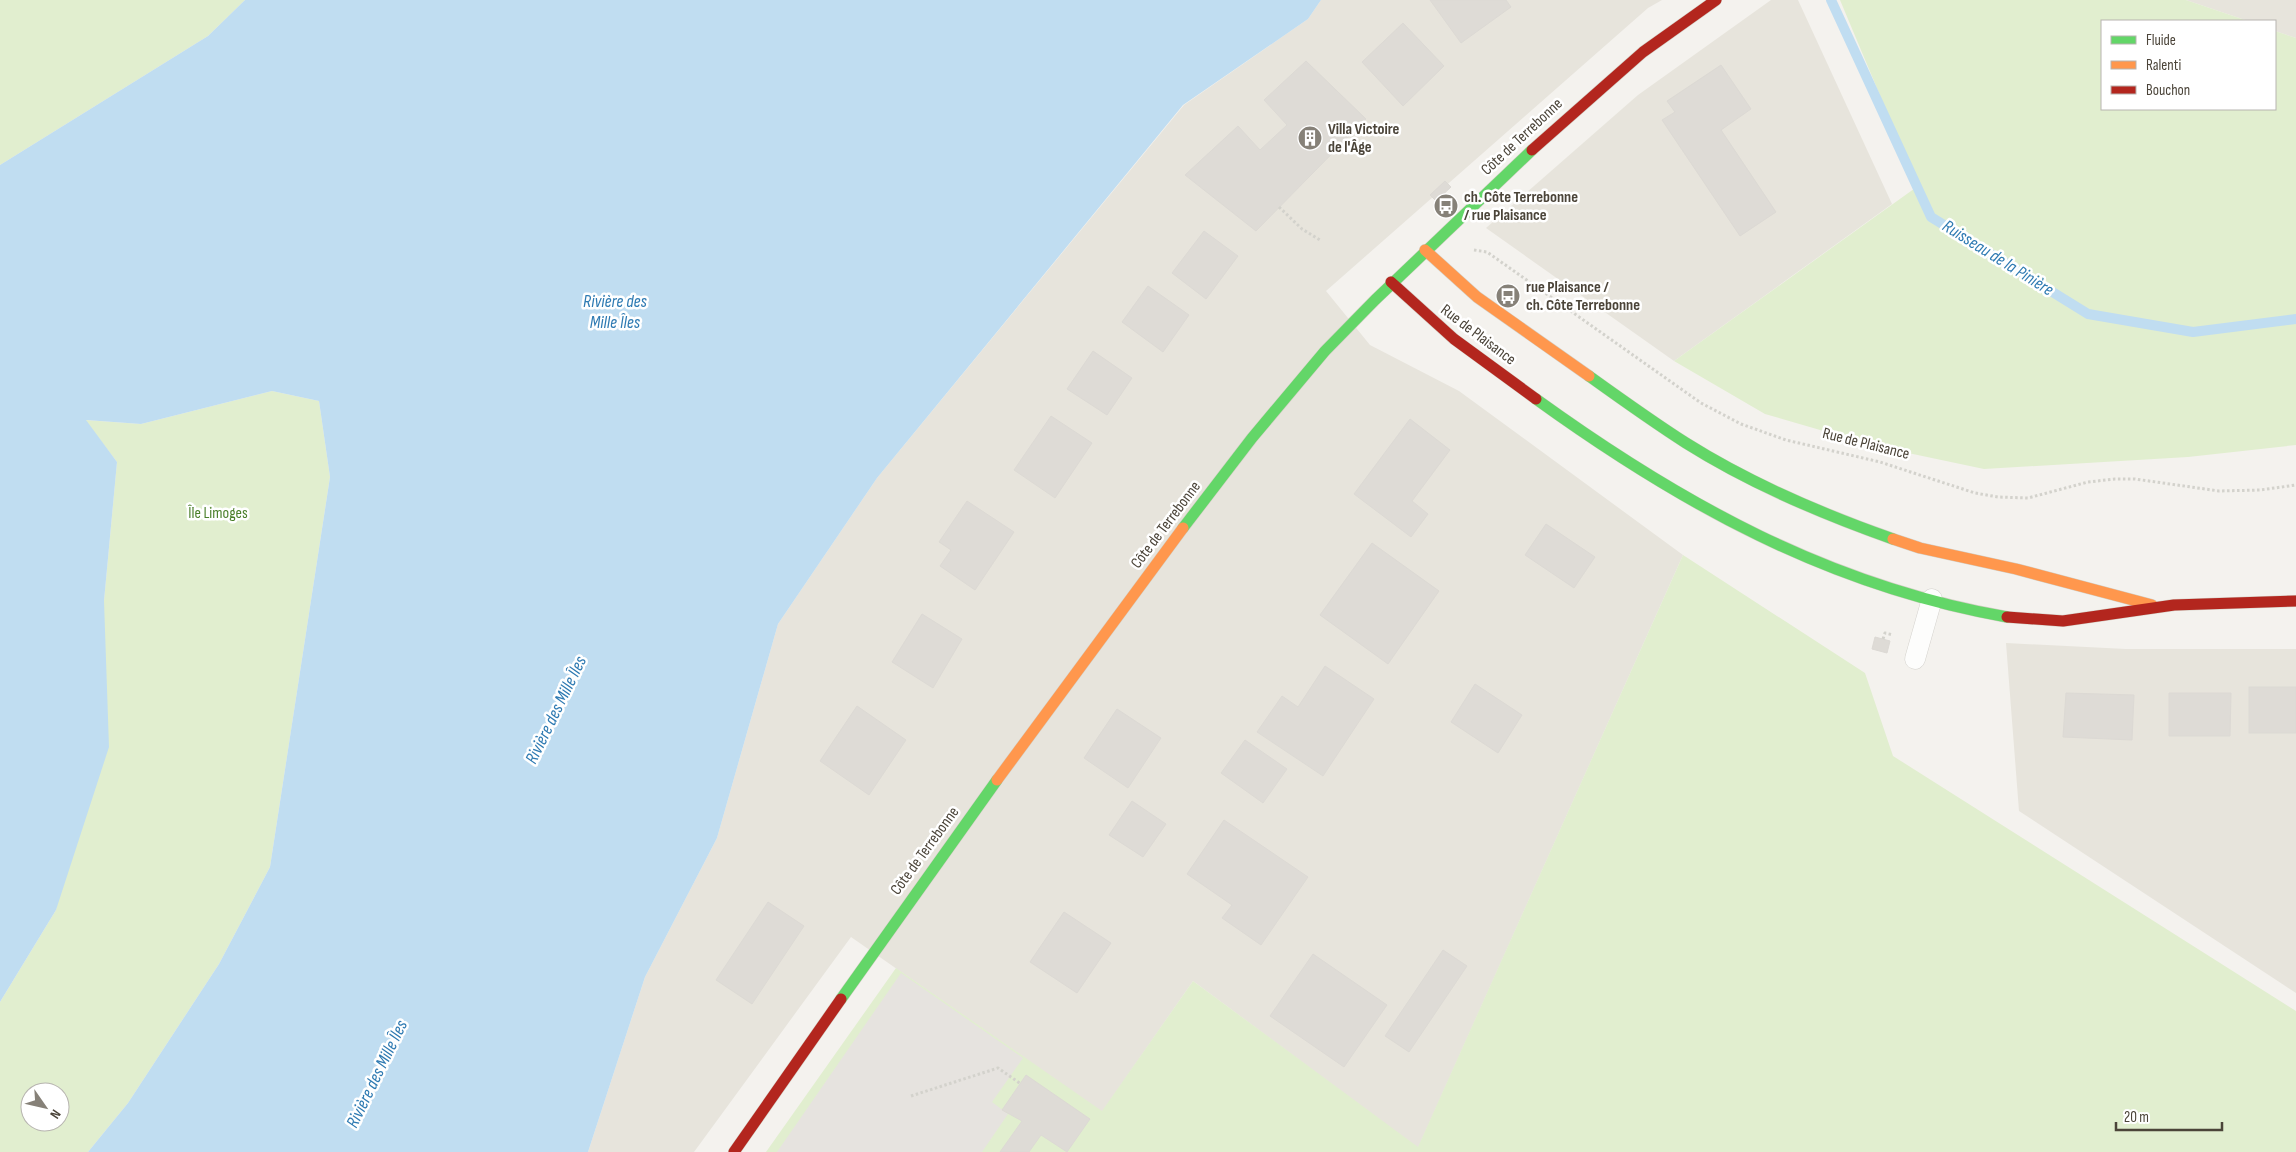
<svg xmlns="http://www.w3.org/2000/svg" width="2296" height="1152" viewBox="0 0 2296 1152" font-family="'Sofia Sans Condensed',sans-serif">
<style>
.residential{fill:#e7e4dc}
.green{fill:#e1eecf;fill-rule:evenodd}
.parking{fill:#e6e3df}
.water{fill:#c0ddf1}
.lines{fill:none;stroke-linecap:round;stroke-linejoin:round}
.stream{stroke:#c0ddf1;stroke-width:10}
.building{fill:#dedbd6;stroke:#dcd9d4}
.lane-casing{stroke:#d2d0cb;stroke-width:21}
.fast-casing{stroke:#d3cfc5;stroke-width:12}
.slow-casing{stroke:#d3cfc5;stroke-width:12}
.jam-casing{stroke:#d3cfc5;stroke-width:12}
.path{stroke:#d3d2cc;stroke-width:3;stroke-dasharray:2.5 2.5;stroke-linecap:butt}
.lane{stroke:#fdfdfc;stroke-width:20}
.fast{stroke:#63d668;stroke-width:11}
.slow{stroke:#ff974d;stroke-width:11}
.jam{stroke:#b3261e;stroke-width:11}
.labels{text-anchor:middle;dominant-baseline:central;stroke-width:5;stroke-linejoin:round;paint-order:stroke}
.poi-label{font-size:16px;font-weight:bold;fill:#4b4439;stroke:#fff;text-anchor:start}
.street-label{font-size:16px;fill:#4b4439;stroke:#fff}
.park-label{font-size:16px;fill:#4a7f2a;stroke:#fff}
.water-label{font-size:18px;font-style:italic;fill:#2e7ab2;stroke:#fff}
</style>
<rect width="100%" height="100%" fill="#f4f2ee"/>
<g class="residential">
<polygon points="1321,0 1662,0 1648,8 1326,291 1370,345 1459,391 1683,555 1418,1148 1193,981 1102,1112 851,937 694,1152 588,1152 645,977 717,838 778,624 877,478 1184,105 1308,19"/>
<polygon points="1771,0 1798,0 1892,204 1674,361 1486,228 1638,95"/>
<polygon points="2186,0 2296,0 2296,38 2275,31 2275,21 2248,21"/>
<polygon points="2006,643 2126,649 2296,649 2296,993 2019,811"/>
</g>
<g class="green">
<polygon points="0,0 245,0 208,36 0,165"/>
<polygon points="1840,0 2186,0 2248,21 2102,21 2102,109 2275,109 2275,31 2296,38 2296,445 2188,457 1984,469 1875,446 1765,414 1674,361 1918,186"/>
<path d="M272,391L319,401L330,477L270,867L219,964L128,1103L88,1152H0V1002L56,910L104,601L117,462L85,420L141,424ZM30,1092H60V1122H30Z"/>
<polygon points="1683,555 1865,673 1893,756 2296,1011 2296,1152 766,1152 896,968 1102,1111 1193,981 1418,1147"/>
</g>
<polygon class="parking" points="901,973 1023,1058 992,1102 1008,1114 982,1152 777,1152"/>
<polygon class="water" points="245,0 1321,0 1308,19 1183,105 877,478 778,624 717,838 645,977 588,1152 88,1152 128,1103 219,964 270,867 330,477 319,401 272,391 141,424 86,420 117,462 104,601 109,747 56,910 0,1002 0,165 208,36"/>
<g class="lines">
<polyline class="stream" points="1831,0 1931,217 2088,314 2193,332 2296,319"/>
</g>
<g class="building">
<polygon points="1430,0 1506,0 1511,7 1461,43"/>
<polygon points="1403,23 1444,66 1403,106 1362,62"/>
<polygon points="1306,61 1366,119 1256,231 1185,175 1238,126 1260,150 1287,125 1264,100"/>
<polygon points="1721,65 1751,109 1721,130 1776,212 1740,236 1662,120 1675,112 1667,101"/>
<polygon points="1445,181 1451,187 1436,201 1430,195"/>
<polygon points="1204,231 1238,256 1206,299 1172,273"/>
<polygon points="1148,286 1189,315 1163,352 1122,322"/>
<polygon points="1093,351 1132,378 1107,415 1067,389"/>
<polygon points="1051,416 1092,443 1055,498 1014,470"/>
<polygon points="1410,419 1450,450 1412,501 1428,514 1411,537 1354,494"/>
<polygon points="967,501 1014,532 975,590 940,566 951,550 939,542"/>
<polygon points="1546,524 1595,557 1574,588 1525,555"/>
<polygon points="1372,543 1439,591 1388,664 1320,615"/>
<polygon points="922,614 962,639 933,688 892,662"/>
<polygon points="1875,637 1890,641 1887,653 1872,649"/>
<polygon points="1325,666 1374,699 1323,776 1257,732 1282,696 1298,707"/>
<polygon points="1475,684 1522,715 1498,753 1451,722"/>
<rect x="2249" y="687" width="47" height="46"/>
<polygon points="2066,693 2134,695 2132,740 2063,737"/>
<polygon points="2169,693 2231,693 2230,736 2169,736"/>
<polygon points="857,706 906,740 869,795 820,761"/>
<polygon points="1117,709 1161,738 1128,788 1084,758"/>
<polygon points="1245,740 1287,769 1263,803 1221,773"/>
<polygon points="1132,801 1166,824 1143,857 1109,835"/>
<polygon points="1224,820 1308,877 1261,945 1222,918 1232,905 1187,874"/>
<polygon points="768,902 804,926 752,1004 716,980"/>
<polygon points="1064,912 1111,943 1077,993 1030,962"/>
<polygon points="1443,950 1467,966 1409,1052 1385,1036"/>
<polygon points="1313,954 1387,1005 1344,1067 1270,1016"/>
<polygon points="1026,1075 1090,1119 1067,1152 1041,1135 1029,1152 1000,1152 1022,1121 1002,1110"/>
</g>
<g class="lines">
<defs>
<polyline id="lane" points="1915,659 1932,599"/>
<g id="fast">
<path d="M1589,376C1621,399 1653,422 1686,443C1751,484 1822,514 1893,539"/>
<path d="M1536,399C1680,503 1829,586 2007,617"/>
<polyline points="1183,528 1252,438 1325,351 1375,300 1532,150"/>
<polyline points="841,999 997,780"/>
</g>
<g id="slow">
<polyline points="1425,250 1477,297 1589,376"/>
<polyline points="1893,539 1920,548 2016,569 2152,605"/>
<polyline points="997,780 1183,528"/>
</g>
<g id="jam">
<polyline points="1532,150 1643,52 1716,0"/>
<polyline points="1391,282 1454,339 1536,399"/>
<polyline points="2007,617 2063,621 2174,605 2296,601"/>
<polyline points="734,1152 841,999"/>
</g>
</defs>
<use href="#lane" class="lane-casing"/>
<use href="#fast" class="fast-casing"/>
<use href="#slow" class="slow-casing"/>
<use href="#jam" class="jam-casing"/>
<g class="path">
<polyline points="1279,207 1302,229 1320,240"/>
<polyline points="1474,250 1487,252 1701,403 1741,424 1786,440 1880,462 1975,493 1998,497 2028,498 2088,482 2115,479 2135,479 2219,491 2260,490 2296,485"/>
<polyline points="1883,639 1885,633 1893,635"/>
<polyline points="911,1096 998,1068 1021,1084"/>
</g>
<use href="#lane" class="lane"/>
<use href="#fast" class="fast"/>
<use href="#slow" class="slow"/>
<use href="#jam" class="jam"/>
</g>
<defs>
<symbol id="building-disc" viewBox="-11 -11 22 22"><circle r="9.5" fill="#868178" stroke="#fff"/><path d="M-4-6H4V6H1V3H-1V6H-4ZM-2.5-4.3h1.7v1.8h-1.7ZM.8-4.3h1.7v1.8H.8ZM-2.5-1h1.7V.8h-1.7ZM.8-1h1.7V.8H.8Z" fill="#fff"/></symbol>
<symbol id="bus-disc" viewBox="-11 -11 22 22"><circle r="9.5" fill="#868178" stroke="#fff"/><path d="M-5-6H5V4H4V6H2V4H-2V6H-4V4H-5ZM-3.5-4V0h7V-4ZM-3.5 1.2v1.5H-2V1.2ZM2 1.2v1.5H3.5V1.2Z" fill="#fff"/></symbol>
</defs>
<g fill-rule="evenodd">
<use href="#building-disc" x="1296" y="124" width="28" height="28"/>
<use href="#bus-disc" x="1432" y="192" width="28" height="28"/>
<use href="#bus-disc" x="1494" y="282" width="28" height="28"/>
</g>
<g class="labels">
<g class="poi-label">
<text x="1328" y="129">Villa Victoire<tspan x="1328" dy="18">de l'Âge</tspan></text>
<text x="1464" y="197">ch. Côte Terrebonne<tspan x="1464" dy="18">/ rue Plaisance</tspan></text>
<text x="1526" y="287">rue Plaisance /<tspan x="1526" dy="18">ch. Côte Terrebonne</tspan></text>
</g>
<g class="street-label">
<text transform="translate(1522 137) rotate(-43)">Côte de Terrebonne</text>
<text transform="translate(1478 335) rotate(37)">Rue de Plaisance</text>
<text transform="translate(1866 444) rotate(14)">Rue de Plaisance</text>
<text transform="translate(1166 525) rotate(-53)">Côte de Terrebonne</text>
<text transform="translate(925 851) rotate(-54)">Côte de Terrebonne</text>
</g>
<g class="park-label">
<text x="218" y="513">Île Limoges</text>
</g>
<g class="water-label">
<text transform="translate(1998 258) rotate(32)">Ruisseau de la Pinière</text>
<text x="615" y="301">Rivière des<tspan x="615" dy="21">Mille Îles</tspan></text>
<text transform="translate(556 710) rotate(-64)">Rivière des Mille Îles</text>
<text transform="translate(377 1074) rotate(-64)">Rivière des Mille Îles</text>
</g>
</g>
<rect x="2101" y="20" width="175" height="90" fill="#ffffff" stroke="#b7b4b0"/>
<rect x="2111" y="36" width="25" height="8" fill="#63d668" stroke="#b7b4b0"/>
<text x="2146" y="45" font-size="15" fill="#4b4439">Fluide</text>
<rect x="2111" y="61" width="25" height="8" fill="#ff974d" stroke="#b7b4b0"/>
<text x="2146" y="70" font-size="15" fill="#4b4439">Ralenti</text>
<rect x="2111" y="86" width="25" height="8" fill="#b3261e" stroke="#b7b4b0"/>
<text x="2146" y="95" font-size="15" fill="#4b4439">Bouchon</text>
<g transform="translate(45 1107) rotate(124)"><circle r="24" fill="#ffffff" stroke="#b7b4b0"/>
<path d="M0-4L9 19L0 12L-9 19Z" fill="#868178"/>
<text y="-8" font-size="14" font-weight="bold" text-anchor="middle" fill="#4b4439">N</text>
</g>
<path d="M2116 1122v8h106v-8" fill="none" stroke="#4b4439" stroke-width="2.5"/>
<text x="2124" y="1122" font-size="15" fill="#4b4439" stroke="#ffffff" stroke-width="4" paint-order="stroke">20 m</text>
</svg>
